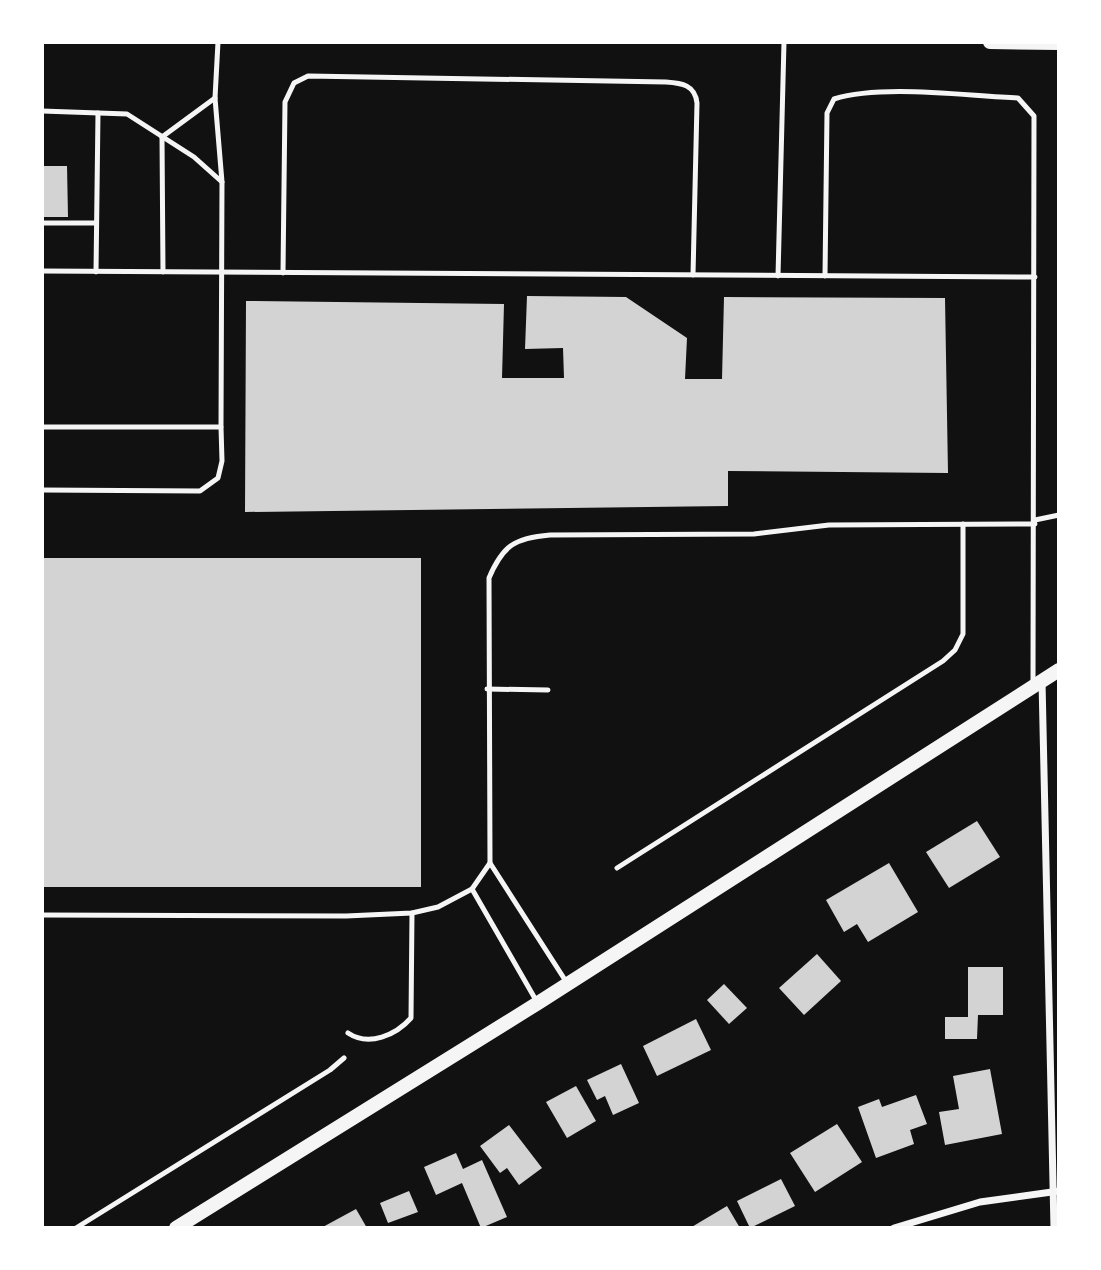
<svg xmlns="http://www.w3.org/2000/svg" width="1101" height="1270" viewBox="0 0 1101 1270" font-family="Literata,serif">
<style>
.building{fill:#d3d3d3}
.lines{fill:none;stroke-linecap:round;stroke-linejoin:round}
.service{stroke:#f5f5f5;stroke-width:5}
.minor{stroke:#f5f5f5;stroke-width:7}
.secondary{stroke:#f5f5f5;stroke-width:14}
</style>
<rect width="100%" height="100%" fill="#111"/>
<g class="building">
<polygon points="42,166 67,166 68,217 42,217"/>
<polygon points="527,296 626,297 687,338 685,379 722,379 724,297 945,298 948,473 728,471 728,506 245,512 246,301 504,304 502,378 564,378 563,348 525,349"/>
<rect x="42" y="558" width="379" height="329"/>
<polygon points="977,821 1000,857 949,888 926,852"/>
<polygon points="889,863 918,912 868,942 857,924 844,932 826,900"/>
<polygon points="817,954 841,981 804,1015 779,988"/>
<polygon points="968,967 1003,967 1003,1015 978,1015 977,1039 945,1039 945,1017 968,1017"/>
<polygon points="724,984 747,1008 729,1024 707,1000"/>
<polygon points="696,1019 711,1050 657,1076 643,1046"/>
<polygon points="621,1064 639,1103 613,1115 605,1096 597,1100 587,1080"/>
<polygon points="990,1069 1002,1134 945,1145 939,1112 959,1109 953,1076"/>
<polygon points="576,1086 596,1121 567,1138 546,1102"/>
<polygon points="916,1095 927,1124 910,1130 914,1144 876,1158 858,1107 879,1099 882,1107"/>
<polygon points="837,1124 862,1162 815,1192 790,1153"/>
<polygon points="509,1125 542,1168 519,1185 507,1168 500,1173 480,1146"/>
<polygon points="456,1153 463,1169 482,1160 507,1217 481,1228 462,1183 436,1195 424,1167"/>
<polygon points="781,1179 795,1206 750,1228 737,1201"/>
<polygon points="409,1191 418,1212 388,1223 380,1203"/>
<polygon points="727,1206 740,1228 690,1228"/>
<polygon points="356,1209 367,1228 321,1228"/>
</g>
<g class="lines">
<g class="service">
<polyline points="42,111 127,114 194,157 222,182"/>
<polyline points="162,137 163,272"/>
<polyline points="162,137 215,98"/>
<polyline points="42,223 96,223"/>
<polyline points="42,271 1035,277"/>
<polyline points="96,272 98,113"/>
<path d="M283,273L285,102L294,83L308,76L666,82C682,83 695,85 697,103L693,275"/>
<polyline points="778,276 784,42"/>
<path d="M825,276L827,113L834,99C883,84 965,96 1018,98L1034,116L1033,684"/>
<polyline points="42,427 221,427 222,182 215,98 218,42"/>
<polyline points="42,490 200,491 218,478 222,461 221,427"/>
<polyline points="1035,520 1059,515"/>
<polyline points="487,689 548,690"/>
<polyline points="617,868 943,661 955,650 963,634 963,524"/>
<polyline points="472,889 537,1002"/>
<polyline points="42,915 346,916 412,913 438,907 472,889 490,863"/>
<path d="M567,983L490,863L489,578C503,545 515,538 550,535L754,534L829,525L1035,524"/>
<path d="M348,1033C369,1047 396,1035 411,1018L412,913"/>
<polyline points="76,1228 330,1070 344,1058"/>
</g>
<g class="minor">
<polyline points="1042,681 1054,1228"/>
<polyline points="894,1228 980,1202 1059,1191"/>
</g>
<g class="secondary">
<polyline points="990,42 1059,43"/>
<polyline points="176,1228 538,1003 1059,670"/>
</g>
</g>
<rect width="1101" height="1270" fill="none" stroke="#ffffff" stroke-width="88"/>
</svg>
